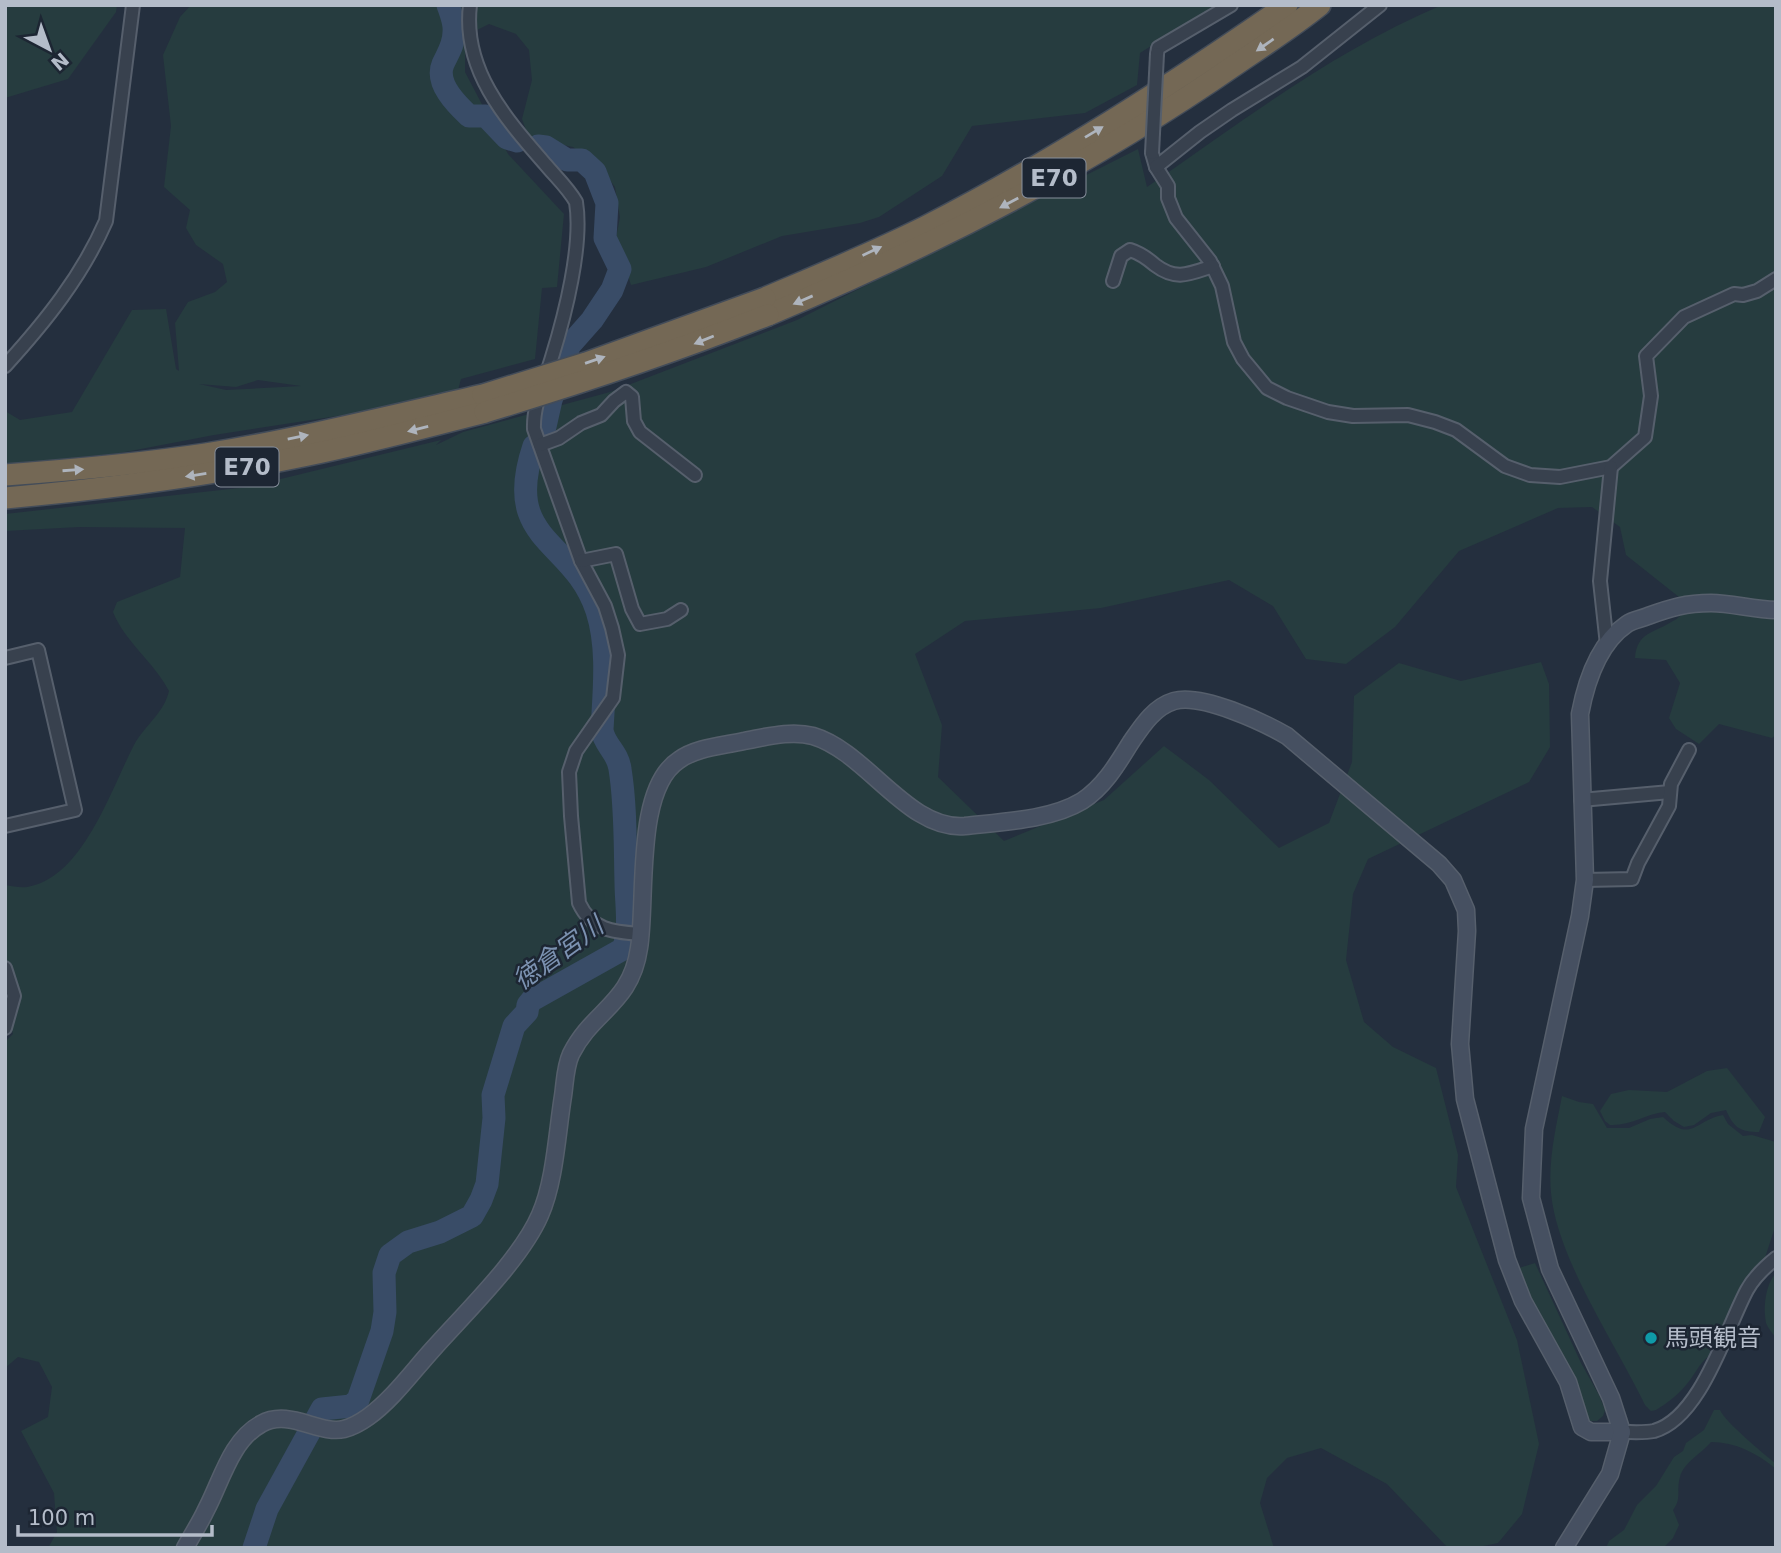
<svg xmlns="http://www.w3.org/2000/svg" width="1781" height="1553" viewBox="0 0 1781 1553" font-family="'DejaVu Sans','Noto Sans JP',sans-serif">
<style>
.green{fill:#263c3f;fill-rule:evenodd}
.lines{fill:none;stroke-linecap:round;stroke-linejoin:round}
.river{stroke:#394c67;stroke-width:23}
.street-casing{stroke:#565f6c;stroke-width:16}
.secondary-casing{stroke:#565f6c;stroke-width:19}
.highway-casing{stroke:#434c59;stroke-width:24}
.street{stroke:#38414e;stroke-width:12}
.secondary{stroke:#465061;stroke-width:16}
.highway{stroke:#746855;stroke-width:21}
.street-bridge-casing{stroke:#565f6c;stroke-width:16;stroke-linecap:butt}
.highway-bridge-casing{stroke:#434c59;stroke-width:24;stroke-linecap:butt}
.street-bridge{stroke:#38414e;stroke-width:12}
.highway-bridge{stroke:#746855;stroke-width:21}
.oneway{fill:#aeb4bd}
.culture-dot{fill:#0f9aa8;stroke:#1d2633;stroke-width:2.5}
.labels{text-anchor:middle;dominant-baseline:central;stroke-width:5;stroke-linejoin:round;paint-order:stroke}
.shield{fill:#1d2633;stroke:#878f9c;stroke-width:2}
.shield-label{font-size:23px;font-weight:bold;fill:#b4bcc9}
.poi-label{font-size:24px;fill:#b4bcc9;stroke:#1d2633;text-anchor:start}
.water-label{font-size:26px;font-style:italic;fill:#7c92b1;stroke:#1d2633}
</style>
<rect width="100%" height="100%" fill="#242f3e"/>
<g class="green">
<polygon points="5,5 117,5 116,12 68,79 5,98"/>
<path d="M191,5H1216L1140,53L1137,85L1085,113L972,126L942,176L879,217L860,223L782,236L706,267L631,285L616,238L620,217L615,187L603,171L573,147L529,138L522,119L532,80L529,50L516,34L489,24L465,36V72L508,154L564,214L557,287L542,288L535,359L461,379L458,390L383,409L214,435L120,453L5,465V411L20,420L72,412L132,310L166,309L176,369L179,371L175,323L188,302L215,292L227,282L223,264L196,245L186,228L190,210L164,187L171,126L163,55L180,17ZM258,380L301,386L226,390L199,384L236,387Z"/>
<path d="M1442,5H1776V735L1772,738L1719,724L1699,744L1676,729L1669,718L1680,683L1666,660L1635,658C1637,632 1654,633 1673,621C1680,618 1684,611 1689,605L1626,555L1620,527L1592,507L1558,508L1459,551L1395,627L1346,664L1306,659L1273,606L1229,580L1101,608L965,621L915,654L942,725L938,777L1004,841L1104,800L1164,746L1209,780L1279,848L1329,823L1352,762L1354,696L1399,663L1461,681L1541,662L1549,684L1550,747L1529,782L1368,859L1353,894L1346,960L1364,1022L1393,1047L1436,1068L1458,1155L1456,1187L1517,1340L1539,1444L1522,1514L1498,1543L1474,1548H1448L1387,1484L1321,1448L1287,1458L1267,1478L1260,1503L1274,1548H48L57,1532L54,1493L21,1431L48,1417L52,1387L39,1362L18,1357L5,1368V1042L13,1034L5,1006V885C12,886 20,888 27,887C83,878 111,789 134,745C145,725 164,713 169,691C154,662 125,642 113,612L117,602L180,577L185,528L79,527L5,531V514L248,487L441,440L436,445L463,432L610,392L797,320L1138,149L1147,187C1243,121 1333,51 1442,5Z"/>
<path d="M1727,1068L1765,1117L1759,1132C1740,1132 1734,1128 1726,1110L1711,1113L1694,1125L1684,1127L1674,1121L1665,1112C1645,1114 1631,1126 1610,1125L1605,1121L1600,1111L1611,1094L1629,1090L1667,1092L1707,1071Z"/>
<path d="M1562,1096L1579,1102L1593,1104L1607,1128H1629L1650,1119L1663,1117C1692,1144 1695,1120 1723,1115L1728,1124L1743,1136L1752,1135L1776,1142V1224L1763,1264L1738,1295L1716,1343L1710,1350V1355C1699,1363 1695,1375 1686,1385C1678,1395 1666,1404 1656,1410L1651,1411L1645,1405C1616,1344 1557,1259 1551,1193C1548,1160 1556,1127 1562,1096Z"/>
<polygon points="1535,1263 1581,1363 1599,1395 1605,1410 1603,1416 1597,1421 1590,1421 1586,1416 1536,1315 1519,1268"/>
<path d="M1776,1273V1338C1772,1333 1768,1328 1766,1323C1763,1308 1765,1285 1776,1273Z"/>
<path d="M1714,1410H1720C1724,1421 1764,1454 1776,1464V1469C1757,1453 1735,1442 1711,1442C1702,1453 1683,1463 1680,1477C1676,1490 1682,1499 1673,1510L1679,1525L1673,1538L1663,1548H1606L1609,1541L1624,1530L1637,1505L1656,1486L1674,1457L1683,1451L1686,1443L1704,1430Z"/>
</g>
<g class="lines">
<g class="river">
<path d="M448,5C451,14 455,23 454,32C454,45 448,53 443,64C435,83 456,104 469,116H486L507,138L517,141"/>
<polyline points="538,146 546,147 567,160 582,160 595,172 607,203 605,238 620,269 612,290 592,320 569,346 551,400 544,431"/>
<path d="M254,1548L267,1509L322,1409L351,1406L358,1400L382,1331L385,1312L384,1273L390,1255L408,1242L440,1232L472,1216L481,1200L487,1184L494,1118L493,1095L514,1026L527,1012L528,1005L532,1000L623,949C631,930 626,903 626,883C625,846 626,806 620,769C618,752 604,745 602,730C604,692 609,648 597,611C573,538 501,543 534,446"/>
</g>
<defs>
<g id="street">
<path d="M470,5C462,70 506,119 546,165C556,177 568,188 576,202C583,245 565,315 552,357C545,381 533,404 534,429L581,561L605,606L612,628L618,655L613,698L576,751L569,772L571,816L579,903C592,931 614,932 641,934"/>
<polyline points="1157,54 1158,48 1231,5"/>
<polyline points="1152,153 1156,167 1168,186 1168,198 1176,218 1210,261 1222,286 1234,342 1243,359 1267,388 1287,398 1328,412 1353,416 1408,415 1435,422 1456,430 1505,466 1530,475 1560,477 1611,467 1645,437 1651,396 1646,356 1684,317 1734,294 1743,295 1757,291 1776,279"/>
<polyline points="1156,167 1200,132 1232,110 1302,67 1380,5"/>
<path d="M1113,281L1121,256L1130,250C1140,253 1147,258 1155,265C1176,281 1189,274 1213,266"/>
<path d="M5,366C46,321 82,276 106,221L133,5"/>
<polyline points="540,445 559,438 581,423 601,415 614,401 626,392 632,397 634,421 640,432 695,475"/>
<polyline points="581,561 616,554 632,609 640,624 667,619 681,610"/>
<polyline points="1607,645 1600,581 1611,467"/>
<polyline points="5,658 38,650 75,810 5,826"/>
<polyline points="1581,800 1670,792"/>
<polyline points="1585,880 1632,879 1638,863 1669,806 1671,784 1689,750"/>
<polyline points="5,968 14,996 5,1028"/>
<path d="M1622,1432C1632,1432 1644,1433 1654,1431C1701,1418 1726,1329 1747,1290C1754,1277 1765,1267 1776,1258"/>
</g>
<g id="secondary">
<path d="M185,1548C192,1535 200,1523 206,1510C221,1482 231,1440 261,1424C289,1408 319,1435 344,1429C352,1427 361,1422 368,1417C392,1400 413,1371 433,1349C466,1312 521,1259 540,1215C555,1181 557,1133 563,1096C565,1083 565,1067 571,1054C593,1010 631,1004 639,948C647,899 634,789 679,760C697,747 723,746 744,741C766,737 791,730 813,736C867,752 908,831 965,826C1001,822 1051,820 1082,801C1104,787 1118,763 1131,742C1142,726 1154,707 1174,701C1201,693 1263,722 1287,736L1439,864L1453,880L1466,910L1467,931L1460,1044L1465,1099L1507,1260L1523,1301L1568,1382L1582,1427L1591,1432H1622"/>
<path d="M1564,1548L1610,1474L1622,1432L1611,1398L1550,1269L1531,1198L1534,1129L1580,916L1585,880L1580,714C1586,682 1599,643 1627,624C1633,620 1641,619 1648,616C1670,608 1686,603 1711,603C1732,603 1754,610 1776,610"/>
</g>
<g id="highway">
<path d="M765,298C819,275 873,253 925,227C1052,162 1170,86 1287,5"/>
<path d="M768,315C933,246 1091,165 1238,63C1266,44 1294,26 1320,5"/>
<path d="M5,475C72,470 140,464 206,454C299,439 391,416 483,395"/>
<path d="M5,498C107,489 208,476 308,455C367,443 426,427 485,412"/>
</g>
</defs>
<use href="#street" class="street-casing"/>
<use href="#secondary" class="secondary-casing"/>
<use href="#highway" class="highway-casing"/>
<use href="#street" class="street"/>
<use href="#secondary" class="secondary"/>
<use href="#highway" class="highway"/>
<defs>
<polyline id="street-bridge" points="1152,153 1157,54"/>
<g id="highway-bridge">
<polyline points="483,395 586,363 765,298"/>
<path d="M485,412C581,383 674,352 768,315"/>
</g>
</defs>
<use href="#street-bridge" class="street-bridge-casing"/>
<use href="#highway-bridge" class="highway-bridge-casing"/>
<use href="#street-bridge" class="street-bridge"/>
<use href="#highway-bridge" class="highway-bridge"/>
</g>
<defs><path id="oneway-solid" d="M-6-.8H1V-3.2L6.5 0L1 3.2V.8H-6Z" transform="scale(1.75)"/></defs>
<g class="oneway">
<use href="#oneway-solid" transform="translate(1265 45) rotate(145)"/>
<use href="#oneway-solid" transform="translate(1094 132) rotate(-31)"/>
<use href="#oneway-solid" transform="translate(1009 203) rotate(152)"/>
<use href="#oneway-solid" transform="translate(872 251) rotate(-25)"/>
<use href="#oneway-solid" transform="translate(803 300) rotate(157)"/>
<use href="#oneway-solid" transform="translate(704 340) rotate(158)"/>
<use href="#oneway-solid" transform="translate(595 360) rotate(-19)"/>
<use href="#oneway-solid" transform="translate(418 429) rotate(166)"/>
<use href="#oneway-solid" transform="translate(298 437) rotate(-11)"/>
<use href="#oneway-solid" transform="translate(73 470) rotate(-4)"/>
<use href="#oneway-solid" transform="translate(196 475) rotate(171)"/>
</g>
<circle class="culture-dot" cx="1651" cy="1338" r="7"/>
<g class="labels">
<g class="shield">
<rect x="1022.5" y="158.5" width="63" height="39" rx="5"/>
<rect x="215.5" y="447.5" width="63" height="39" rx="5"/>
</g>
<g class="shield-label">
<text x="1054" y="178">E70</text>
<text x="247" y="467">E70</text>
</g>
<g class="poi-label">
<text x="1665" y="1338">馬頭観音</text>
</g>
<g class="water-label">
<text transform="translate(558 953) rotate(-36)">徳倉宮川</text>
</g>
</g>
<rect width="1781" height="1553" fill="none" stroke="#b4bcc9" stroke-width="14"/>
<g transform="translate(49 49) rotate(139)" stroke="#1d2633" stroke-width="5" paint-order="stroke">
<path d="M0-5L12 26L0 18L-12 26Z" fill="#b4bcc9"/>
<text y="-10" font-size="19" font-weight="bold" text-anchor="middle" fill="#b4bcc9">N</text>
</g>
<path d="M18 1525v10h194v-10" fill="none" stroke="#b4bcc9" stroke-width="3.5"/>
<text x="28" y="1525" font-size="21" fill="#b4bcc9" stroke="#1d2633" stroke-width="5" paint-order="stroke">100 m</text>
</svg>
